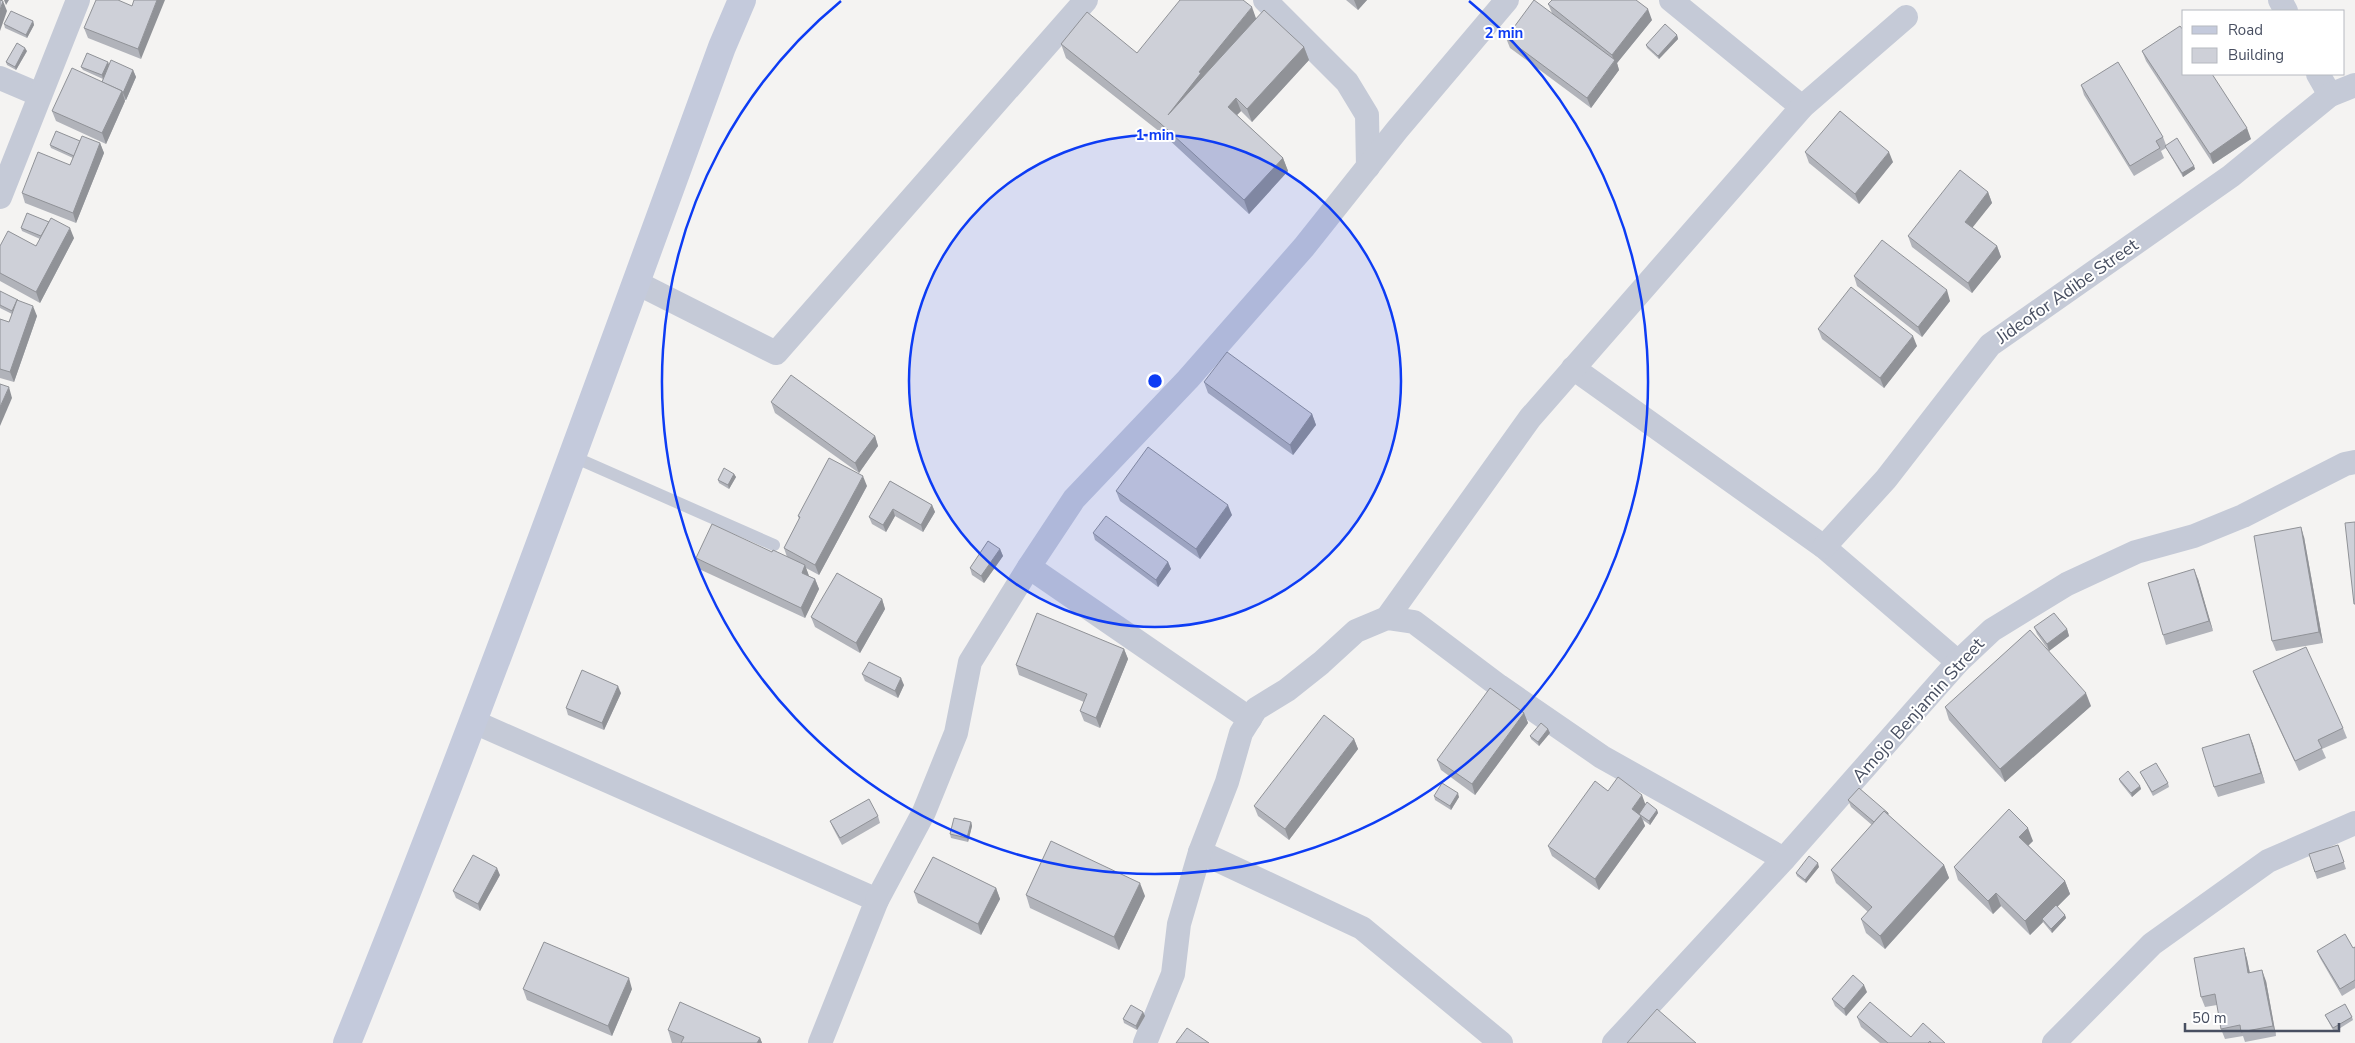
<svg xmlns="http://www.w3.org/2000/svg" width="2355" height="1043" viewBox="0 0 2355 1043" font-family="'Nunito Sans',sans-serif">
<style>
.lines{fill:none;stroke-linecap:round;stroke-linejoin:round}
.lane{stroke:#c5cad7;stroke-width:12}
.street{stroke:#c5cad7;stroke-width:24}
.secondary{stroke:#c4cadc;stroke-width:28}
.wall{fill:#b1b3ba}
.shaded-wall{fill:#909297}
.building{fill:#ced0d8;stroke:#909297}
.ring{fill:none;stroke:#0d3cf4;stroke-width:2.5}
.labels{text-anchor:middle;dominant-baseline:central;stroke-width:4;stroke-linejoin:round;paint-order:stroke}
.street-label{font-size:18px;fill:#484f61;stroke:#fff}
.centre{fill:#0d3cf4;stroke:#fff;stroke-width:2.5}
.ring-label{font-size:15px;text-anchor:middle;font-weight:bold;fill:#0d3cf4;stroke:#fff;stroke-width:4;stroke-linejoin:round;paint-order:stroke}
</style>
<rect width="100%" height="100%" fill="#f4f3f2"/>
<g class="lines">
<polyline class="lane" points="574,457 774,545"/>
<g class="street">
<polyline points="1265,0 1347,82 1367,115 1368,167"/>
<polyline points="1671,0 1802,107"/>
<polyline points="2280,0 2286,11"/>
<polyline points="2318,74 2330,95"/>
<polyline points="0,78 40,95"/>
<polyline points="0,197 78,0"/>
<polyline points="635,282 776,353 1086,0"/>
<polyline points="1573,368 1824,547 1958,662"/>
<polyline points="1824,547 1886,479 1990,345 2231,176 2330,95 2355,85"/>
<polyline points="1029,567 1250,719"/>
<polyline points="1387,618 1530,418 1802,107 1906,17"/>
<polyline points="472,721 877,900 820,1043"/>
<polyline points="1200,852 1362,928 1501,1043"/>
<polyline points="877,900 924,812 956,733 970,662 1029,567 1074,499 1188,379 1304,247 1397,130 1507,0"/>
<polyline points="1145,1043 1173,974 1179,924 1200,852 1227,782 1241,733 1256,709 1287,690 1321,663 1356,631 1387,618 1414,622 1499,686 1602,757 1784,859"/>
<polyline points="1614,1043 1784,859 1958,662 1992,630 2067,584 2136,552 2194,536 2243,516 2345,464 2355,462"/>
<polyline points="2054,1043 2152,944 2268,861 2355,823"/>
</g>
<path class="secondary" d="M347,1043C480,714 600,381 722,47L742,0"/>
</g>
<g class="wall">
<polygon points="1346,0 1367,0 1358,10"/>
<polygon points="1548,4 1652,20 1617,63 1619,70 1591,108 1510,48 1506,38 1552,13"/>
<polygon points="132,6 141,59 88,38 84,28"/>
<polygon points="1256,18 1304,47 1309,60 1252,122 1241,111 1237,115 1283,158 1288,171 1249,214 1165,136 1066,58 1061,44 1137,53"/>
<polygon points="33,21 34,25 27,38 5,28 4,24"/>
<polygon points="1677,35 1678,39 1659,59 1647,48 1646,45"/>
<polygon points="27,51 16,70 7,65 6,62"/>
<polygon points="2142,51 2251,139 2213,164 2146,61"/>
<polygon points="108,62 109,65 133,70 136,77 126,100 125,100 125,101 106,144 56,121 52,111 102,82 103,79 83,70 81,67"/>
<polygon points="2081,85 2163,137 2166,145 2194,166 2195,169 2183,177 2166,148 2161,151 2164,158 2134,176 2084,95"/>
<polygon points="80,141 100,143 104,153 76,223 25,203 22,193 70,165 73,158 51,148 50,145"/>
<polygon points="1805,152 1893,162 1859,204 1809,163"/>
<polygon points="1988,192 1992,203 1972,227 1997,246 2001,257 1972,293 1912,247 1908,236"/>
<polygon points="21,228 74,238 40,303 0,281 0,246 36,246 40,239 22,231"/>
<polygon points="1854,276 1950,301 1922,337 1857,286"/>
<polygon points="0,291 37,316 14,382 0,378 0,319 9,322 12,314 0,308"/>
<polygon points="1818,329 1917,346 1884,388 1822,339"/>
<polygon points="1204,382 1312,414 1316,425 1293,455 1208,393"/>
<polygon points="771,402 875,436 878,446 859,473 775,413"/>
<polygon points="734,474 736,477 729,489 719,483 718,480"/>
<polygon points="890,481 932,505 935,512 923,532 895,516 886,532 872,524 869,517"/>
<polygon points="867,486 819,575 806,568 809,576 815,579 819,589 805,618 699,569 696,558 772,552 787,557 784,548 799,519 798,516"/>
<polygon points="1116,491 1232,515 1200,559 1120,501"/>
<polygon points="1093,533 1168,562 1171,569 1158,587 1095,540"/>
<polygon points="2304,537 2323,643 2276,651 2272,641"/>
<polygon points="1000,549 1003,556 984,583 972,575 970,568"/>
<polygon points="2198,579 2213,631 2166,645 2163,635"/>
<polygon points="882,599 885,609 860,653 815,627 811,617"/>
<polygon points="2034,627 2067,629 2069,636 2049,651 2037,634"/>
<polygon points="1124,649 1128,659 1100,728 1084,721 1080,711 1084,702 1019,675 1016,665"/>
<polygon points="2253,671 2343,728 2347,738 2322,749 2326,758 2299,771 2257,681"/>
<polygon points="862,674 904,685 898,698 865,681"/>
<polygon points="621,693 604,730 568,715 566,708"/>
<polygon points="2091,706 2005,782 1949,720 1945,707"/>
<polygon points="1524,713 1528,723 1475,795 1441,770 1437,760"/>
<polygon points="1548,729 1550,733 1539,746 1531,739 1530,736"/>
<polygon points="2249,734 2265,783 2218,797 2214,787"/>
<polygon points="1354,739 1358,749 1289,840 1258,816 1254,806"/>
<polygon points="2140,772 2168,783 2169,787 2153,796"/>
<polygon points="2119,779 2140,786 2141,789 2132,797 2120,782"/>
<polygon points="1434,796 1459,797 1451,810 1435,800"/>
<polygon points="1848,800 1888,813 1889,816 1944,865 1949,878 1885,949 1866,933 1861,919 1868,912 1836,883 1831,870 1872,825 1851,807"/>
<polygon points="1646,804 1657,810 1658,813 1650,825 1643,820 1645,826 1599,890 1552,856 1548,846"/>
<polygon points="878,816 880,823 842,845 833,828 830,821"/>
<polygon points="971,822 972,826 968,842 951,838 950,834"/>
<polygon points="2033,841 2028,845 2065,881 2070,894 2057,907 2065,915 2066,918 2052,933 2043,922 2030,935 2001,906 1993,914 1958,880 1954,867"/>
<polygon points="2338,845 2346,869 2317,879 2309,854"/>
<polygon points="1819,867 1806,883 1797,876 1796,873"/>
<polygon points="500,875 480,911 456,898 453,891"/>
<polygon points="996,888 1000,899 981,935 918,903 914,892"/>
<polygon points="1026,895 1145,896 1119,950 1030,908"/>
<polygon points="2355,947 2355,988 2342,996 2320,958 2317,951 2353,948"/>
<polygon points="2244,948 2247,959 2250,973 2266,981 2276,1036 2245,1042 2243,1036 2225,1039 2221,1029 2217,1005 2205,1007 2201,997"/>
<polygon points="523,989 632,989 612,1036 527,1000"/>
<polygon points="1867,992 1846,1016 1835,1006 1832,999"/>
<polygon points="1143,1012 1145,1016 1137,1030 1124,1023 1123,1019"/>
<polygon points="2325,1015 2352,1017 2353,1020 2334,1032"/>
<polygon points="1857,1017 1911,1037 1945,1043 1880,1043 1861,1027"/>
<polygon points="668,1030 760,1038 762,1043 672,1043"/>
</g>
<g class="shaded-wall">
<polygon points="4,0 9,0 6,5"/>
<polygon points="157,0 165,0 141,59 138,49"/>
<polygon points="1354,0 1367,0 1358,10"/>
<polygon points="3,1 7,11 0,31 0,10"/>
<polygon points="1252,7 1257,21 1168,115 1199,72"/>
<polygon points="1648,9 1652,20 1617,63 1619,70 1591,108 1587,98 1614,62 1612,55"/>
<polygon points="33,21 34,25 27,38 26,35"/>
<polygon points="1677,35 1678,39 1659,59 1658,56"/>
<polygon points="1304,47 1309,60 1252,122 1247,109"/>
<polygon points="25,48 27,51 16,70 15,67"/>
<polygon points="108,62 109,65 103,79 102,75"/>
<polygon points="133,70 136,77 126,100 123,93"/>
<polygon points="122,91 125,101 106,144 102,133"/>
<polygon points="1236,98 1241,111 1232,120 1228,107"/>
<polygon points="2247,128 2251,139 2213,164 2210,154"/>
<polygon points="100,143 104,153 76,223 73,213"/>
<polygon points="1889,152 1893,162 1859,204 1855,194"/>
<polygon points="1283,158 1288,171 1249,214 1244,200"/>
<polygon points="2194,166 2195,169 2183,177 2182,173"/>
<polygon points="1988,192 1992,203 1969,232 1965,222"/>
<polygon points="70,228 74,238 40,303 36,292"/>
<polygon points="1997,246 2001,257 1972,293 1968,283"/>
<polygon points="1947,290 1950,301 1922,337 1918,327"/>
<polygon points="33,306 37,316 14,382 10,372"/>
<polygon points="1913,336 1917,346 1884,388 1880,378"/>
<polygon points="9,387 12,398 0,426 0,407"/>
<polygon points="1312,414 1316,425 1293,455 1290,445"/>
<polygon points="875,436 878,446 859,473 855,463"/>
<polygon points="734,474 736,477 729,489 728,485"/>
<polygon points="863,476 867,486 819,575 815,565"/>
<polygon points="932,505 935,512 923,532 921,525"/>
<polygon points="1228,505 1232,515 1200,559 1196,549"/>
<polygon points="893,509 895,516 886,532 883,525"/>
<polygon points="2301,527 2304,537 2323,643 2319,632"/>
<polygon points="1000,549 1003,556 984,583 981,576"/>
<polygon points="1168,562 1171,569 1158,587 1156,580"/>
<polygon points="805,565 809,576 802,573"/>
<polygon points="2194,569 2198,579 2213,631 2209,621"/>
<polygon points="815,579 819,589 805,618 801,608"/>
<polygon points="882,599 885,609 860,653 856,643"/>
<polygon points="2067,629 2069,636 2049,651 2047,644"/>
<polygon points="1124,649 1128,659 1100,728 1096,718"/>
<polygon points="901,678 904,685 898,698 895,691"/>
<polygon points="618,686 621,693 604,730 602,723"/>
<polygon points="2086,693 2091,706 2005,782 2000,769"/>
<polygon points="1524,713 1528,723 1475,795 1472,784"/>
<polygon points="1548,729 1550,733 1539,746 1538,742"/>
<polygon points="2249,734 2253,744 2265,783 2261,773"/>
<polygon points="1354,739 1358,749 1289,840 1285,829"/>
<polygon points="2140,786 2141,789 2132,797 2131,793"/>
<polygon points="1458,793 1459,797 1451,810 1450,806"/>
<polygon points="1642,795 1646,806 1636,820 1632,809"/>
<polygon points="1657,810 1658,813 1650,825 1649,821"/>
<polygon points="1641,816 1645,826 1599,890 1595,879"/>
<polygon points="971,822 972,826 968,842 967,838"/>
<polygon points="2028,828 2033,841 2024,850 2019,837"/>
<polygon points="1818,863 1819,867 1806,883 1805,880"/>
<polygon points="1944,865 1949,878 1885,949 1880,936"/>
<polygon points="497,868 500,875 480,911 478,904"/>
<polygon points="2065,881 2070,894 2043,921 2042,919 2043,922 2030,935 2025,921"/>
<polygon points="1140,883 1145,896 1119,950 1114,937"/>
<polygon points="996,888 1000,899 981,935 978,924"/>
<polygon points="1996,893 2001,906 1993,914 1988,901"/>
<polygon points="2065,915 2066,918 2052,933 2051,929"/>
<polygon points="2244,948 2247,959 2252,984 2248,973"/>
<polygon points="2262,970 2266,981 2276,1036 2273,1026"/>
<polygon points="629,978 632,989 612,1036 608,1026"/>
<polygon points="1864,985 1867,992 1846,1016 1844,1009"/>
<polygon points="1143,1012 1145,1016 1137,1030 1136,1026"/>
<polygon points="760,1038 762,1043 757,1043"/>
</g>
<g class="building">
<polygon points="0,0 3,1 0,10"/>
<polygon points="96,0 118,0 132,6 134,0 157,0 138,49 84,28"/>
<polygon points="1180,0 1243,0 1252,7 1199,72 1201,73 1168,115 1264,10 1304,47 1247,109 1236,98 1228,107 1283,158 1244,200 1160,123 1061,44 1087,12 1137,53"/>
<polygon points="1534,0 1615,60 1587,98 1506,38"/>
<polygon points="1552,0 1636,0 1648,9 1612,55 1548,4"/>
<polygon points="11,11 33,21 26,35 4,24"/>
<polygon points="1665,24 1677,35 1658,56 1646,45"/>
<polygon points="2180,26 2184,31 2184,74 2212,74 2247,128 2210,154 2142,51"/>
<polygon points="17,43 25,48 15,67 6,62"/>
<polygon points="87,53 108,62 102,75 81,67"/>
<polygon points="111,60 133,70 123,93 122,91 102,82"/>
<polygon points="2118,62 2163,137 2156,141 2160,148 2130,166 2081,85"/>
<polygon points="72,68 122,91 102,133 52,111"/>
<polygon points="1840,111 1889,152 1855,194 1805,152"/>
<polygon points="56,131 80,141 74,156 50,145"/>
<polygon points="82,136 100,143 73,213 22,193 38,152 70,165"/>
<polygon points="2177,138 2194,166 2182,173 2165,146"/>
<polygon points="1960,170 1988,192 1965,222 1997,246 1968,283 1908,236"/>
<polygon points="27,213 49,222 41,236 21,228"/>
<polygon points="51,218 70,228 36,292 0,273 0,246 8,231 36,246"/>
<polygon points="1882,240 1947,290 1918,327 1854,276"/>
<polygon points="1851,287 1913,336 1880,378 1818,329"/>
<polygon points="0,291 18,300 17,300 12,311 0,305"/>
<polygon points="17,300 33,306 10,372 0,369 0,319 9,322"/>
<polygon points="1227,352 1312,414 1290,445 1204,382"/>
<polygon points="791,375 875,436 855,463 771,402"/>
<polygon points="0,384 9,387 0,407"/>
<polygon points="1148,447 1228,505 1196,549 1116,491"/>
<polygon points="829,458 863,476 815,565 784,548 800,517 798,516"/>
<polygon points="724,468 734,474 728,485 718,480"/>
<polygon points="890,481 932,505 921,525 893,509 883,525 869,517"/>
<polygon points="1106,516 1168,562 1156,580 1093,533"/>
<polygon points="2355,522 2355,604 2354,604 2345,523"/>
<polygon points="712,524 772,552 773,550 805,565 802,573 815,579 801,608 696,558"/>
<polygon points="2301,527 2319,632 2272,641 2254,536"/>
<polygon points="988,541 1000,549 981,576 970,568"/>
<polygon points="2194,569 2209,621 2163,635 2148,583"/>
<polygon points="837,573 882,599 856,643 811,617"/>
<polygon points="1037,613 1124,649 1096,718 1080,711 1087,694 1016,665"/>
<polygon points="2054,613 2067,629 2047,644 2034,627"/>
<polygon points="2030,630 2086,693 2000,769 1945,707"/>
<polygon points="2306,647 2343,728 2318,740 2322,748 2295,761 2253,671"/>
<polygon points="869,662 901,678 895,691 862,674"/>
<polygon points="582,670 618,686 602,723 566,708"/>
<polygon points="1490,688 1524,713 1472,784 1437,760"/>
<polygon points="1324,715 1354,739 1285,829 1254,806"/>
<polygon points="1541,723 1548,729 1538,742 1530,736"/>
<polygon points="2249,734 2261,773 2214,787 2202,748"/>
<polygon points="2156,763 2168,783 2152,792 2140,772"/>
<polygon points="2128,771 2140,786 2131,793 2119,779"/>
<polygon points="1618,777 1642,795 1632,809 1641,816 1595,879 1548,846 1595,781 1608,791"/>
<polygon points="1442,783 1458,793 1450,806 1434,796"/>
<polygon points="1859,788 1888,813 1888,814 1884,811 1874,822 1848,800"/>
<polygon points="869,799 878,816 840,838 830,821"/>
<polygon points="1647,802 1657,810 1649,821 1639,814"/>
<polygon points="2009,809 2028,828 2019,837 2065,881 2025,921 1996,893 1988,901 1954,867"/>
<polygon points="1884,811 1944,865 1880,936 1861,919 1872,907 1831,870"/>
<polygon points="954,818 971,822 967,838 950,834"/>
<polygon points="1051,841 1140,883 1114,937 1026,895"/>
<polygon points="2338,845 2344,862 2315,872 2309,854"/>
<polygon points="473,855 497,868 478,904 453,891"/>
<polygon points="1809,856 1818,863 1805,880 1796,873"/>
<polygon points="933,857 996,888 978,924 914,892"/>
<polygon points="2056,905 2065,915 2051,929 2042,919"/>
<polygon points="2345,934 2353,948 2355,947 2355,980 2340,989 2317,951"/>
<polygon points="544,942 629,978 608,1026 523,989"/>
<polygon points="2244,948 2248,973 2262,970 2273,1026 2241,1032 2240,1025 2221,1029 2215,994 2201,997 2194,958"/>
<polygon points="1853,975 1864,985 1844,1009 1832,999"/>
<polygon points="680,1002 760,1038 757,1043 681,1043 684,1037 668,1030"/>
<polygon points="1870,1002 1911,1037 1923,1023 1945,1043 1931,1043 1930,1041 1928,1043 1888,1043 1857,1017"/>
<polygon points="2345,1004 2352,1017 2333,1028 2325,1015"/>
<polygon points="1131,1005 1143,1012 1136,1026 1123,1019"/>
<polygon points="1657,1009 1696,1043 1627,1043"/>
<polygon points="1187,1028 1209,1043 1176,1043"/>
</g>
<circle cx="1155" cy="381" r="246" fill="#0d3cf4" fill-opacity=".12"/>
<g class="ring">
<circle cx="1155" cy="381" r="246"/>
<path d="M1469 1A493 493 0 1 1 841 1"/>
</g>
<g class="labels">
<g class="street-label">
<text transform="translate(2067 291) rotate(-35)">Jideofor Adibe Street</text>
<text transform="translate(1918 710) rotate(-48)">Amojo Benjamin Street</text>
</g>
</g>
<circle cx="1155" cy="381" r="8" class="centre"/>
<g class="ring-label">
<text x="1504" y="38">2 min</text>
<text x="1155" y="140">1 min</text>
</g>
<rect x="2182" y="10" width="162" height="65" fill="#ffffff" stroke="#b6b9c0"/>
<rect x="2192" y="26" width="25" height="8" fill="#c4cadc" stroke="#b6b9c0"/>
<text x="2228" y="35" font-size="15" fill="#484f61">Road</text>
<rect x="2192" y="48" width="25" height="15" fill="#ced0d8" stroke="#b6b9c0"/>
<text x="2228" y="60" font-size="15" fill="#484f61">Building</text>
<path d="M2185 1023v8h154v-8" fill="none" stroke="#484f61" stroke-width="2.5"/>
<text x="2192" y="1023" font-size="15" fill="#484f61" stroke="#ffffff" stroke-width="4" paint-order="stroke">50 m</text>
</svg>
